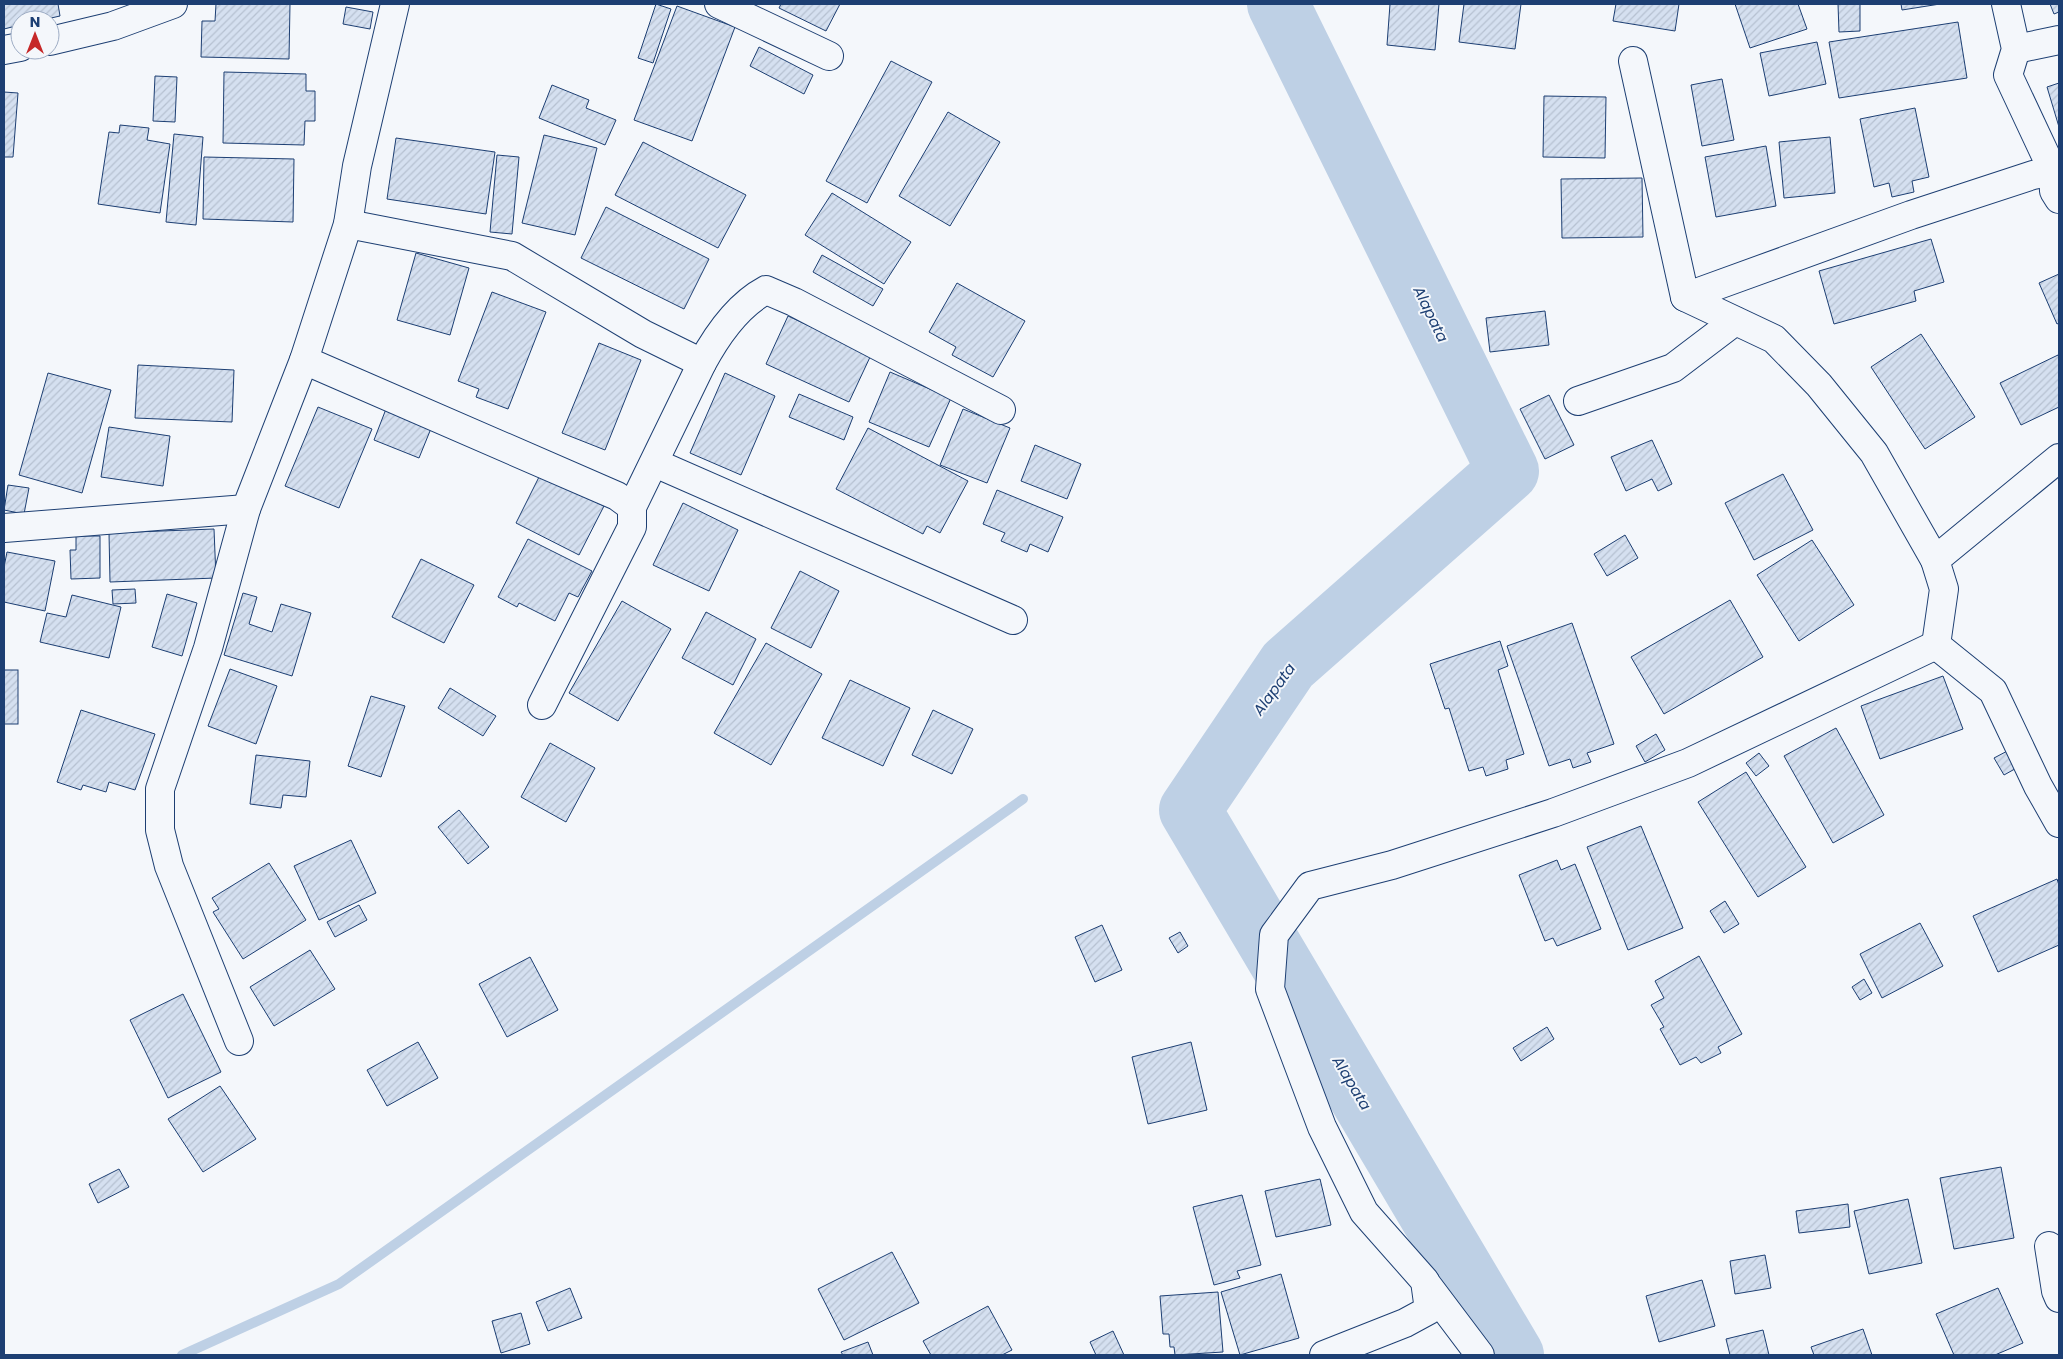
<svg xmlns="http://www.w3.org/2000/svg" width="2063" height="1359" viewBox="0 0 2063 1359" font-family="Poppins,sans-serif">
<style>
.lines{fill:none;stroke-linecap:round;stroke-linejoin:round}
.stream{stroke:#bed0e5;stroke-width:10}
.river{stroke:#bed0e5;stroke-width:62}
.building{fill:url(#building-hatch);stroke:#1d3f73}
.street-casing{stroke:#1d3f73;stroke-width:30}
.street{stroke:#f4f7fb;stroke-width:28}
.labels{text-anchor:middle;dominant-baseline:central;stroke-width:4;stroke-linejoin:round;paint-order:stroke}
.water-label{font-size:15px;font-style:italic;fill:#1d3f73;stroke:#f4f7fb}
</style>
<defs>
<pattern id="building-hatch" width="6" height="6" patternUnits="userSpaceOnUse" patternTransform="scale(1.25)"><rect width="6" height="6" fill="#d5e0f0"/><path d="M-1 1l2-2M0 6l6-6M5 7l2-2" fill="none" stroke="#b6c1d1"/></pattern>
</defs>
<rect width="100%" height="100%" fill="#f4f7fb"/>
<g class="lines">
<polyline class="stream" points="182,1355 339,1284 1023,799"/>
<polyline class="river" points="1278,4 1508,471 1288,665 1190,810 1513,1355"/>
</g>
<g class="building">
<polygon points="4,4 58,4 60,16 42,20 20,20 20,25 4,29"/>
<polygon points="216,4 290,4 289,59 201,57 202,21 215,21"/>
<polygon points="656,4 671,9 653,63 638,58"/>
<polygon points="781,4 840,4 826,31 779,8"/>
<polygon points="1390,4 1439,4 1435,50 1387,45"/>
<polygon points="1464,4 1521,4 1515,49 1459,42"/>
<polygon points="1616,4 1679,4 1675,31 1613,21"/>
<polygon points="1735,4 1798,4 1807,29 1750,48"/>
<polygon points="1838,4 1860,4 1860,31 1839,32"/>
<polygon points="1901,4 1940,4 1902,10"/>
<polygon points="2050,4 2059,4 2059,12 2054,14"/>
<polygon points="677,6 735,27 692,141 634,120"/>
<polygon points="346,7 373,12 370,29 343,24"/>
<polygon points="1958,22 1967,78 1839,98 1829,42"/>
<polygon points="1817,42 1826,84 1769,96 1760,53"/>
<polygon points="759,47 813,75 804,94 750,66"/>
<polygon points="891,61 932,82 867,203 826,181"/>
<polygon points="224,72 306,74 306,91 315,91 315,121 305,121 304,145 223,143"/>
<polygon points="155,76 177,77 175,122 153,121"/>
<polygon points="1722,79 1734,140 1702,146 1691,85"/>
<polygon points="2059,83 2059,127 2047,87"/>
<polygon points="552,85 589,100 586,108 616,120 605,145 539,118"/>
<polygon points="4,92 18,93 13,157 4,157"/>
<polygon points="1544,96 1606,97 1605,158 1543,157"/>
<polygon points="1915,108 1929,177 1912,181 1914,192 1892,197 1889,183 1874,187 1860,119"/>
<polygon points="948,112 1000,142 950,226 899,196"/>
<polygon points="120,125 149,128 147,140 170,144 160,213 98,204 109,132 119,133"/>
<polygon points="174,134 203,137 196,225 166,222"/>
<polygon points="544,135 597,148 575,235 522,223"/>
<polygon points="1830,137 1835,193 1784,198 1779,142"/>
<polygon points="396,138 495,152 486,214 387,199"/>
<polygon points="643,142 746,195 718,248 615,195"/>
<polygon points="1766,146 1776,206 1716,217 1705,157"/>
<polygon points="497,155 519,157 512,234 490,232"/>
<polygon points="204,157 294,159 293,222 203,219"/>
<polygon points="1642,178 1643,237 1562,238 1561,179"/>
<polygon points="832,193 911,242 884,284 805,235"/>
<polygon points="606,207 709,259 684,309 581,258"/>
<polygon points="1931,239 1944,282 1914,291 1916,301 1834,324 1819,271"/>
<polygon points="416,253 469,268 450,335 397,320"/>
<polygon points="822,255 883,289 873,306 813,272"/>
<polygon points="2059,274 2059,323 2057,324 2039,283"/>
<polygon points="957,283 1025,321 993,377 952,355 956,347 929,332"/>
<polygon points="492,292 546,312 508,409 476,397 479,389 458,381"/>
<polygon points="1545,311 1549,345 1490,352 1486,318"/>
<polygon points="788,316 871,355 849,402 766,364"/>
<polygon points="1921,334 1975,417 1925,449 1871,367"/>
<polygon points="599,343 641,360 605,450 562,433"/>
<polygon points="2058,355 2059,358 2059,407 2021,425 2000,383"/>
<polygon points="138,365 234,370 232,422 135,418"/>
<polygon points="890,372 951,398 929,447 869,422"/>
<polygon points="48,373 111,390 82,493 19,475"/>
<polygon points="725,373 775,396 741,475 690,453"/>
<polygon points="799,394 853,417 844,440 789,417"/>
<polygon points="1549,395 1574,445 1545,459 1520,409"/>
<polygon points="318,407 372,429 339,508 285,486"/>
<polygon points="386,409 432,426 419,458 374,440"/>
<polygon points="963,409 1010,428 987,483 940,465"/>
<polygon points="109,427 170,436 163,486 101,477"/>
<polygon points="868,428 968,481 940,533 927,526 923,534 836,489"/>
<polygon points="1652,440 1672,484 1658,491 1652,479 1626,491 1611,457"/>
<polygon points="1035,445 1081,464 1067,499 1021,481"/>
<polygon points="1783,474 1813,530 1754,560 1725,503"/>
<polygon points="540,475 604,506 579,555 516,523"/>
<polygon points="8,485 29,488 24,514 4,510"/>
<polygon points="997,490 1063,517 1048,552 1030,544 1027,552 1001,541 1005,533 983,524"/>
<polygon points="683,503 738,530 709,591 653,565"/>
<polygon points="214,529 216,578 110,582 109,533"/>
<polygon points="1625,535 1638,558 1607,576 1594,554"/>
<polygon points="76,536 100,536 100,578 71,579 70,550 76,550"/>
<polygon points="528,539 592,571 578,597 569,593 555,621 519,603 517,607 498,597"/>
<polygon points="1812,540 1854,605 1799,641 1757,575"/>
<polygon points="7,552 55,561 45,611 4,602 4,567"/>
<polygon points="421,559 474,585 444,643 392,617"/>
<polygon points="800,571 839,591 811,648 771,628"/>
<polygon points="135,589 136,603 113,604 112,590"/>
<polygon points="243,593 257,597 249,624 272,632 281,604 311,613 292,676 224,655"/>
<polygon points="167,594 197,603 182,656 152,647"/>
<polygon points="72,595 121,607 109,658 40,642 47,613 66,617"/>
<polygon points="1730,600 1763,657 1664,714 1631,657"/>
<polygon points="622,601 671,629 618,721 569,693"/>
<polygon points="706,612 756,639 733,685 682,658"/>
<polygon points="1572,623 1614,744 1587,753 1591,762 1573,768 1570,759 1549,766 1507,646"/>
<polygon points="1500,641 1508,666 1498,670 1524,754 1506,760 1508,769 1486,776 1483,767 1469,771 1449,708 1445,709 1430,664"/>
<polygon points="766,643 822,674 771,765 714,733"/>
<polygon points="230,669 277,686 256,744 208,726"/>
<rect x="4" y="670" width="14" height="54"/>
<polygon points="1943,676 1963,729 1880,759 1861,706"/>
<polygon points="850,680 910,708 883,766 822,738"/>
<polygon points="450,688 496,716 483,736 438,708"/>
<polygon points="371,696 405,706 381,777 348,766"/>
<polygon points="81,710 155,734 135,790 109,782 106,792 83,785 81,790 57,782"/>
<polygon points="933,710 973,729 952,774 912,755"/>
<polygon points="1836,728 1884,815 1833,843 1784,756"/>
<polygon points="1656,734 1665,750 1645,762 1636,746"/>
<polygon points="550,743 595,768 566,822 521,797"/>
<polygon points="2013,748 2022,765 2004,775 1994,758"/>
<polygon points="1759,753 1769,766 1756,776 1746,763"/>
<polygon points="256,755 310,761 306,797 283,795 281,808 250,804"/>
<polygon points="1746,772 1806,867 1758,897 1698,802"/>
<polygon points="459,810 489,847 468,864 438,827"/>
<polygon points="1641,826 1683,928 1628,950 1587,847"/>
<polygon points="351,840 376,893 319,920 294,866"/>
<polygon points="1557,860 1561,870 1575,864 1601,929 1557,946 1553,938 1545,941 1519,875"/>
<polygon points="269,863 306,920 243,959 213,912 219,909 212,898"/>
<polygon points="2057,879 2059,885 2059,945 1998,972 1973,916"/>
<polygon points="1725,901 1739,924 1724,933 1710,911"/>
<polygon points="359,905 367,920 335,937 327,922"/>
<polygon points="1920,923 1943,966 1882,998 1860,954"/>
<polygon points="1102,925 1122,970 1095,982 1075,937"/>
<polygon points="1180,932 1188,946 1178,953 1169,938"/>
<polygon points="310,950 335,989 274,1026 250,987"/>
<polygon points="1699,956 1742,1034 1718,1047 1721,1053 1701,1063 1696,1057 1680,1065 1660,1029 1664,1027 1651,1005 1664,998 1655,981"/>
<polygon points="530,957 558,1010 507,1037 479,984"/>
<polygon points="1864,979 1872,993 1860,1000 1852,987"/>
<polygon points="183,994 221,1072 168,1098 130,1020"/>
<polygon points="1547,1027 1554,1039 1521,1061 1513,1048"/>
<polygon points="418,1042 438,1078 387,1106 367,1070"/>
<polygon points="1191,1042 1207,1110 1148,1124 1132,1057"/>
<polygon points="220,1086 256,1139 203,1172 168,1119"/>
<polygon points="2001,1167 2014,1238 1954,1249 1940,1178"/>
<polygon points="119,1169 129,1187 98,1203 89,1184"/>
<polygon points="1320,1179 1331,1225 1276,1237 1265,1191"/>
<polygon points="1242,1195 1261,1265 1237,1271 1240,1278 1214,1285 1193,1207"/>
<polygon points="1908,1199 1922,1263 1869,1274 1854,1211"/>
<polygon points="1848,1204 1850,1227 1799,1233 1796,1211"/>
<polygon points="892,1252 919,1303 844,1340 818,1289"/>
<polygon points="1765,1255 1771,1288 1735,1294 1730,1261"/>
<polygon points="1281,1274 1299,1338 1240,1355 1221,1292"/>
<polygon points="1702,1280 1715,1326 1659,1342 1646,1296"/>
<polygon points="570,1288 582,1318 548,1331 536,1302"/>
<polygon points="1998,1288 2023,1343 1995,1355 1954,1355 1936,1314"/>
<polygon points="1218,1292 1223,1352 1175,1355 1174,1347 1170,1347 1169,1334 1163,1334 1160,1296"/>
<polygon points="988,1306 1012,1350 1002,1355 931,1355 923,1341"/>
<polygon points="521,1313 530,1344 501,1353 492,1321"/>
<polygon points="1863,1329 1872,1355 1814,1355 1811,1347"/>
<polygon points="1763,1330 1769,1355 1730,1355 1726,1339"/>
<polygon points="1113,1331 1124,1355 1096,1355 1090,1342"/>
<polygon points="868,1342 873,1355 843,1355 841,1352"/>
</g>
<g class="lines">
<defs>
<g id="street">
<polyline points="719,4 829,56"/>
<polyline points="2006,4 2016,49 2008,75 2053,171 2054,191 2059,199"/>
<polyline points="50,41 113,26 173,4"/>
<polyline points="2016,49 2059,40"/>
<polyline points="4,50 20,47"/>
<polyline points="1633,61 1685,297"/>
<path d="M348,224L512,256L643,334L702,363C717,335 738,305 766,290L794,302L1001,410"/>
<polyline points="304,360 617,496 632,507 632,527 542,705"/>
<polyline points="1578,401 1673,368 1735,321"/>
<polyline points="2059,458 1935,560 1944,589 1936,645 1993,691 2038,786 2059,823"/>
<polyline points="655,463 1013,620"/>
<polyline points="632,507 702,363"/>
<polyline points="4,528 246,509 304,360 348,224 357,166 395,4"/>
<polyline points="1935,560 1874,453 1819,385 1774,339 1685,297 1911,215 2033,175 2053,171"/>
<polyline points="239,1041 169,866 160,830 160,789 208,648 246,509"/>
<polyline points="2049,1246 2056,1291 2059,1298"/>
<polyline points="1425,1282 1480,1355"/>
<polyline points="1324,1355 1405,1323 1429,1310 1425,1281 1364,1212 1322,1127 1270,989 1274,935 1310,886 1392,865 1553,813 1688,763 1936,645"/>
</g>
</defs>
<use href="#street" class="street-casing"/>
<use href="#street" class="street"/>
</g>
<g class="labels">
<g class="water-label">
<text transform="translate(1431 314) rotate(64)">Alapata</text>
<text transform="translate(1274 689) rotate(-54)">Alapata</text>
<text transform="translate(1352 1083) rotate(59)">Alapata</text>
</g>
</g>
<rect width="2063" height="1359" fill="none" stroke="#1d3f73" stroke-width="10"/>
<g transform="translate(35 35)"><circle r="24" fill="#f4f7fb" stroke="#9eadc5"/>
<path d="M0-4L9 19L0 12L-9 19Z" fill="#c62828"/>
<text y="-8" font-size="14" font-weight="bold" text-anchor="middle" fill="#1d3f73">N</text>
</g>
</svg>
